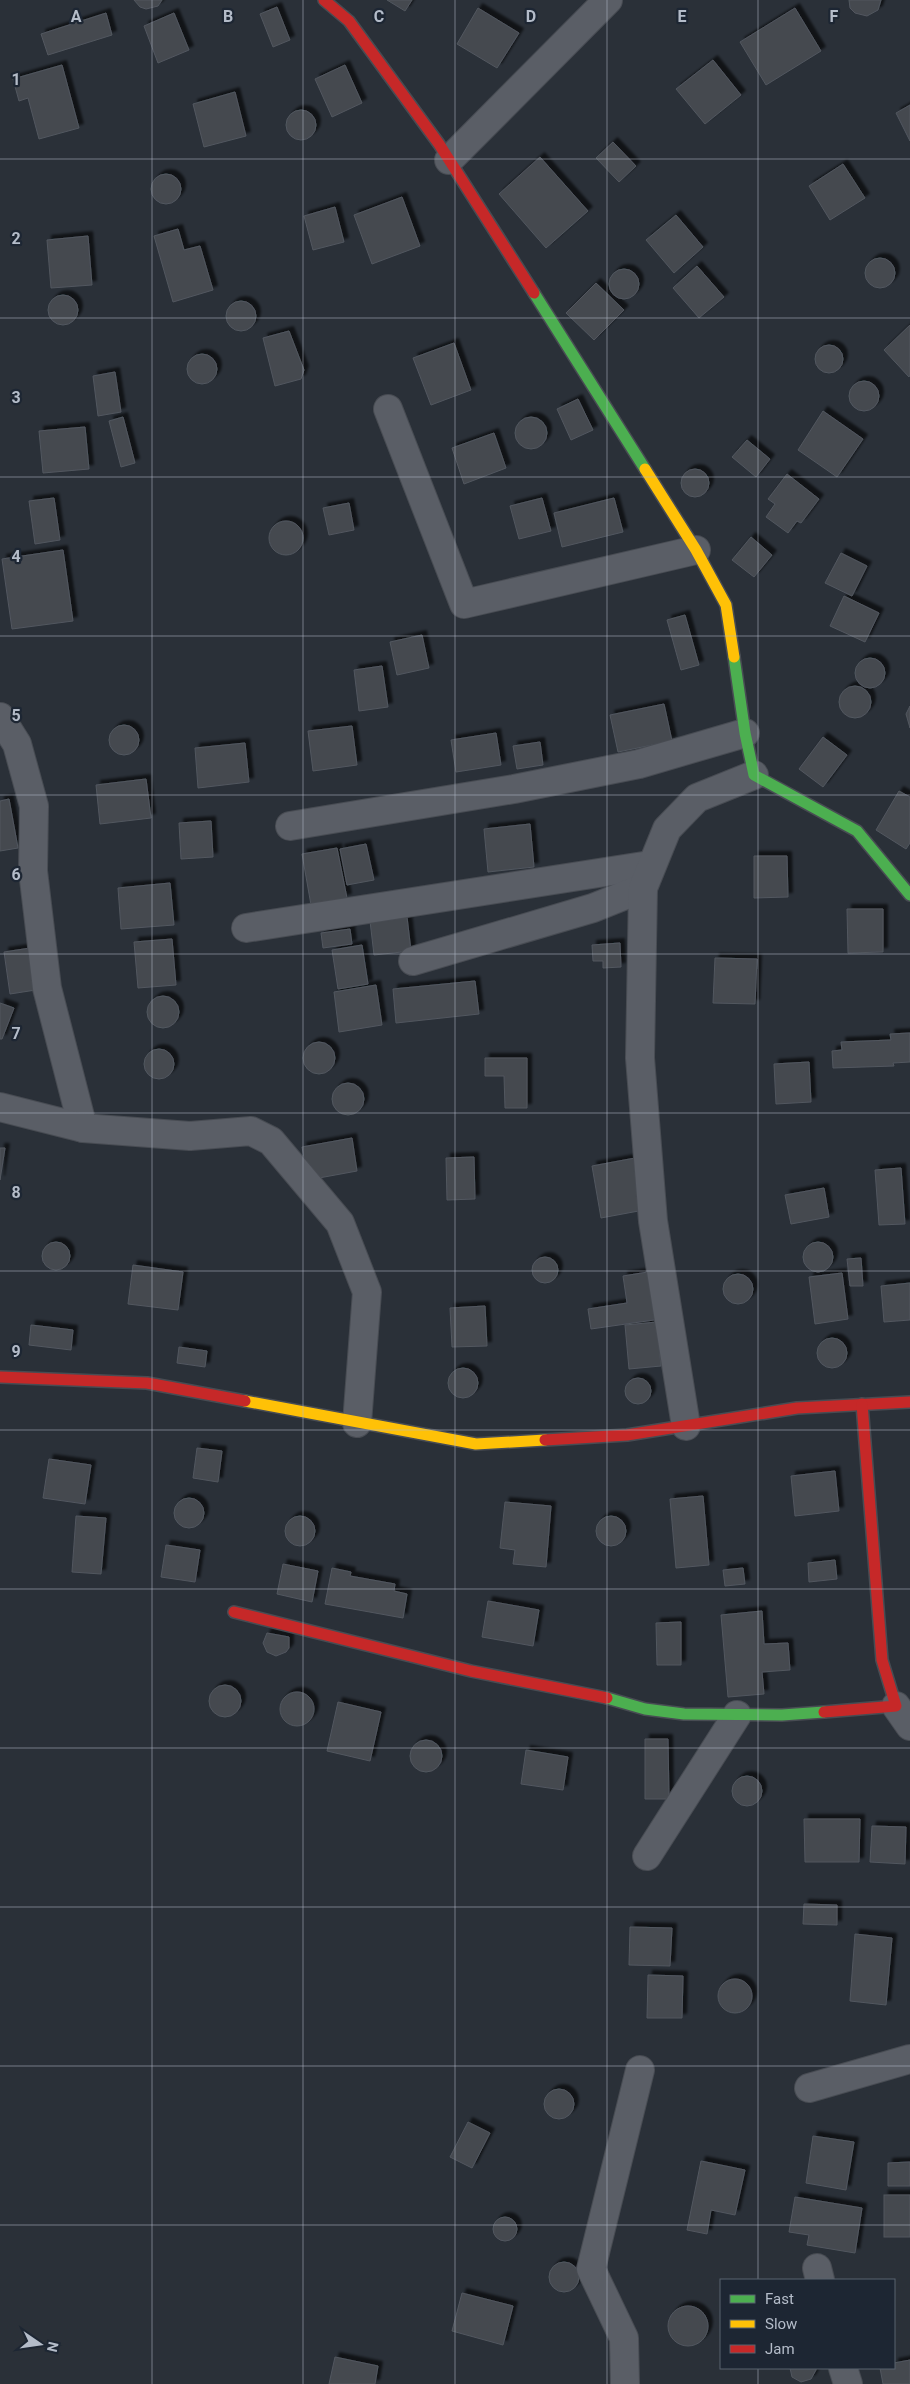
<svg xmlns="http://www.w3.org/2000/svg" width="910" height="2384" viewBox="0 0 910 2384" font-family="Roboto,sans-serif">
<style>
.building{fill:#444950;stroke:#52575f;filter:url(#shadow)}
.lines{fill:none;stroke-linecap:round;stroke-linejoin:round}
.street-casing{stroke:#484c53;stroke-width:30}
.fast-casing{stroke:#484c53;stroke-width:14}
.slow-casing{stroke:#484c53;stroke-width:14}
.jam-casing{stroke:#484c53;stroke-width:14}
.street{stroke:#5a5e66;stroke-width:28}
.fast{stroke:#4caf50;stroke-width:11}
.slow{stroke:#ffc107;stroke-width:11}
.jam{stroke:#c62828;stroke-width:11}
.grid{fill:none;stroke:#b4bcc9;stroke-width:1;stroke-opacity:0.55}
.grid-label{font-size:16px;text-anchor:middle;font-weight:bold;fill:#b4bcc9;stroke:#1d2633;stroke-width:4.5;stroke-linejoin:round;paint-order:stroke}
</style>
<defs>
<filter id="shadow"><feDropShadow dx="4.5" dy="-4.5" stdDeviation="1" flood-color="#0009"/></filter>
</defs>
<rect width="100%" height="100%" fill="#2a3038"/>
<g class="building">
<polygon points="134,0 162,0 158,6 146,9 140,7"/>
<polygon points="387,0 412,0 405,11"/>
<polygon points="849,0 881,0 878,10 867,16 855,13 850,8"/>
<polygon points="277,7 290,40 273,47 260,14"/>
<polygon points="478,8 519,33 497,68 457,44"/>
<polygon points="795,8 821,51 766,85 740,42"/>
<polygon points="106,13 112,35 48,55 41,34"/>
<polygon points="174,13 189,50 158,63 144,26"/>
<polygon points="713,60 741,95 705,124 676,89"/>
<polygon points="62,65 79,128 39,139 28,98 19,101 13,79"/>
<polygon points="345,65 362,103 332,117 315,79"/>
<polygon points="235,92 246,136 204,147 193,104"/>
<polygon points="910,105 910,141 896,113"/>
<circle cx="301" cy="125" r="15"/>
<polygon points="613,142 636,166 619,182 596,158"/>
<polygon points="540,157 588,211 546,248 499,194"/>
<polygon points="843,164 865,198 830,220 809,186"/>
<circle cx="166" cy="189" r="15"/>
<polygon points="402,197 420,246 372,264 354,215"/>
<polygon points="335,207 344,242 313,250 304,216"/>
<polygon points="676,215 703,247 674,273 646,240"/>
<polygon points="178,229 184,250 200,246 213,290 173,302 154,236"/>
<polygon points="88,236 92,285 51,288 47,240"/>
<circle cx="880" cy="273" r="15"/>
<polygon points="697,266 724,297 699,318 673,288"/>
<circle cx="624" cy="284" r="15"/>
<polygon points="596,283 624,310 594,340 566,313"/>
<circle cx="63" cy="310" r="15"/>
<circle cx="241" cy="316" r="15"/>
<polygon points="910,325 910,375 909,377 884,350"/>
<polygon points="289,331 304,370 301,379 275,386 263,338"/>
<polygon points="454,343 471,390 431,405 413,358"/>
<circle cx="829" cy="359" r="14"/>
<circle cx="202" cy="369" r="15"/>
<polygon points="115,372 121,412 98,416 93,376"/>
<circle cx="864" cy="396" r="15"/>
<polygon points="578,399 593,430 571,440 557,409"/>
<polygon points="823,411 863,439 837,477 798,450"/>
<polygon points="123,417 135,463 121,467 109,421"/>
<circle cx="531" cy="433" r="16"/>
<polygon points="85,427 89,469 43,473 39,431"/>
<polygon points="494,433 506,468 464,484 452,448"/>
<polygon points="747,440 770,459 756,477 732,457"/>
<circle cx="695" cy="483" r="14"/>
<polygon points="787,474 819,499 801,523 797,521 788,533 766,517 775,504 768,499"/>
<polygon points="54,498 60,540 35,544 29,501"/>
<polygon points="542,498 551,531 519,539 510,506"/>
<polygon points="614,498 623,532 562,547 554,513"/>
<polygon points="349,503 354,530 329,535 323,508"/>
<circle cx="286" cy="538" r="17"/>
<polygon points="751,537 772,555 754,577 732,560"/>
<polygon points="63,550 73,621 12,629 2,559"/>
<polygon points="841,553 867,566 852,596 825,583"/>
<polygon points="844,596 879,613 865,642 830,626"/>
<polygon points="685,615 699,665 681,670 667,620"/>
<polygon points="422,635 429,668 397,675 390,642"/>
<circle cx="870" cy="673" r="15"/>
<polygon points="382,666 388,707 359,711 354,670"/>
<circle cx="855" cy="702" r="16"/>
<polygon points="664,704 672,741 618,752 610,715"/>
<polygon points="910,706 910,728 906,714"/>
<circle cx="124" cy="740" r="15"/>
<polygon points="352,726 357,765 313,771 308,731"/>
<polygon points="496,733 501,765 456,772 451,740"/>
<polygon points="823,737 847,755 823,787 799,769"/>
<polygon points="540,742 543,765 517,769 513,746"/>
<polygon points="245,743 249,782 198,788 195,748"/>
<polygon points="146,779 151,818 100,824 96,785"/>
<polygon points="899,791 910,797 910,843 906,849 876,830"/>
<polygon points="9,799 18,848 0,851 0,801"/>
<polygon points="211,821 213,857 181,859 179,823"/>
<polygon points="530,824 534,867 488,872 484,829"/>
<polygon points="366,844 374,880 347,885 340,849"/>
<polygon points="337,848 347,898 311,905 302,854"/>
<polygon points="754,856 787,856 788,897 754,898"/>
<polygon points="170,883 174,925 121,929 118,888"/>
<polygon points="847,909 883,909 883,952 848,953"/>
<polygon points="407,917 411,951 374,955 370,921"/>
<polygon points="350,929 352,944 323,948 321,933"/>
<polygon points="172,939 176,985 138,988 134,942"/>
<polygon points="620,943 621,967 603,968 603,961 593,961 592,945"/>
<polygon points="362,945 368,984 338,989 332,950"/>
<polygon points="37,947 42,989 10,994 4,952"/>
<polygon points="715,958 757,959 755,1004 713,1003"/>
<polygon points="475,981 479,1014 396,1023 393,989"/>
<polygon points="376,985 382,1025 339,1032 334,992"/>
<circle cx="163" cy="1012" r="16"/>
<polygon points="0,1003 14,1008 2,1039 0,1039"/>
<polygon points="910,1033 910,1062 893,1063 894,1066 833,1068 832,1051 842,1050 841,1042 891,1040 890,1034"/>
<circle cx="319" cy="1058" r="16"/>
<circle cx="159" cy="1064" r="15"/>
<polygon points="485,1058 527,1058 527,1108 505,1108 504,1076 485,1076"/>
<polygon points="809,1062 811,1102 776,1104 774,1064"/>
<circle cx="348" cy="1099" r="16"/>
<polygon points="352,1138 357,1171 308,1180 302,1147"/>
<polygon points="0,1148 5,1148 0,1180"/>
<polygon points="474,1157 475,1199 447,1200 446,1158"/>
<polygon points="635,1158 644,1210 601,1218 592,1166"/>
<polygon points="901,1168 905,1224 879,1225 875,1170"/>
<polygon points="824,1188 829,1217 791,1224 785,1195"/>
<circle cx="818" cy="1257" r="15"/>
<circle cx="56" cy="1256" r="14"/>
<circle cx="545" cy="1270" r="13"/>
<polygon points="861,1258 863,1286 850,1286 847,1259"/>
<polygon points="133,1265 183,1272 178,1310 128,1304"/>
<polygon points="654,1271 661,1319 591,1329 588,1309 627,1303 623,1276"/>
<polygon points="842,1273 848,1319 815,1324 809,1277"/>
<circle cx="738" cy="1289" r="15"/>
<polygon points="910,1283 910,1320 884,1322 881,1286"/>
<polygon points="485,1306 487,1346 452,1347 450,1308"/>
<polygon points="657,1322 661,1366 629,1369 625,1325"/>
<polygon points="31,1325 73,1330 71,1350 29,1345"/>
<circle cx="832" cy="1353" r="15"/>
<polygon points="179,1347 207,1351 205,1367 177,1363"/>
<circle cx="463" cy="1383" r="15"/>
<circle cx="638" cy="1391" r="13"/>
<polygon points="197,1448 222,1451 218,1482 193,1478"/>
<polygon points="49,1459 91,1465 85,1504 43,1498"/>
<polygon points="835,1471 839,1511 795,1516 791,1476"/>
<polygon points="703,1496 709,1565 676,1568 670,1499"/>
<circle cx="189" cy="1513" r="15"/>
<polygon points="505,1502 551,1506 546,1567 513,1564 515,1550 500,1548"/>
<circle cx="300" cy="1531" r="15"/>
<circle cx="611" cy="1531" r="15"/>
<polygon points="76,1516 106,1518 101,1574 72,1572"/>
<polygon points="166,1545 200,1550 195,1582 161,1577"/>
<polygon points="835,1560 837,1579 809,1582 808,1563"/>
<polygon points="283,1564 318,1571 312,1602 277,1594"/>
<polygon points="332,1568 351,1572 350,1576 395,1584 394,1591 407,1594 403,1618 325,1604"/>
<polygon points="743,1568 745,1584 725,1586 723,1570"/>
<polygon points="488,1601 539,1610 533,1646 482,1637"/>
<polygon points="762,1611 764,1644 788,1643 790,1670 762,1672 764,1694 728,1697 721,1615"/>
<polygon points="681,1622 681,1665 657,1665 656,1623"/>
<polygon points="267,1633 289,1637 289,1648 286,1652 276,1656 267,1652 263,1643"/>
<circle cx="225" cy="1701" r="16"/>
<circle cx="297" cy="1709" r="17"/>
<polygon points="338,1702 381,1712 370,1761 327,1751"/>
<polygon points="645,1739 668,1739 669,1799 645,1799"/>
<circle cx="426" cy="1756" r="16"/>
<polygon points="526,1750 568,1757 563,1790 521,1784"/>
<circle cx="747" cy="1791" r="15"/>
<polygon points="804,1819 860,1819 859,1862 805,1862"/>
<polygon points="872,1826 906,1827 905,1864 870,1862"/>
<polygon points="804,1904 837,1905 837,1925 803,1924"/>
<polygon points="630,1927 672,1928 670,1966 629,1965"/>
<polygon points="855,1934 892,1938 886,2005 850,2001"/>
<polygon points="648,1975 683,1976 682,2018 647,2018"/>
<circle cx="735" cy="1996" r="17"/>
<circle cx="559" cy="2104" r="15"/>
<polygon points="468,2122 490,2133 472,2168 450,2157"/>
<polygon points="813,2136 854,2142 846,2190 806,2183"/>
<polygon points="701,2161 745,2170 735,2215 711,2210 707,2234 687,2230"/>
<polygon points="910,2162 910,2186 888,2186 888,2163"/>
<rect x="884" y="2195" width="26" height="42"/>
<polygon points="795,2197 862,2208 855,2253 807,2245 809,2235 789,2232"/>
<circle cx="505" cy="2229" r="12"/>
<circle cx="564" cy="2277" r="15"/>
<polygon points="462,2293 513,2306 503,2345 452,2331"/>
<circle cx="688" cy="2326" r="20"/>
<polygon points="335,2357 378,2366 375,2384 329,2384"/>
<polygon points="910,2360 910,2384 883,2384 880,2368 894,2368 894,2363"/>
<polygon points="790,2368 816,2368 816,2370 811,2379 801,2382 792,2377"/>
</g>
<g class="lines">
<defs>
<g id="street">
<polyline points="449,160 608,0"/>
<polyline points="388,409 464,604 696,550"/>
<polyline points="0,717 17,744 34,806 33,871 47,988 83,1128"/>
<polyline points="290,826 514,789 639,764 745,733"/>
<polyline points="246,928 650,865"/>
<polyline points="413,961 593,908 643,888"/>
<polyline points="0,1107 83,1128 190,1136 251,1131 271,1141 340,1223 367,1292 357,1423"/>
<polyline points="686,1426 653,1221 640,1058 643,888 667,829 697,798 754,775"/>
<polyline points="896,1706 910,1726"/>
<polyline points="647,1856 737,1715"/>
<polyline points="809,2088 910,2059"/>
<polyline points="817,2268 820,2280"/>
<polyline points="843,2368 848,2384"/>
<polyline points="625,2384 624,2338 591,2269 640,2070"/>
</g>
<g id="fast">
<polyline points="534,293 645,469"/>
<polyline points="734,657 745,733 754,775 857,831 910,895"/>
<polyline points="607,1698 645,1709 684,1714 782,1715 824,1712"/>
</g>
<g id="slow">
<polyline points="645,469 696,550 726,605 734,657"/>
<polyline points="245,1401 476,1444 545,1440"/>
</g>
<g id="jam">
<polyline points="324,0 349,21 439,144 534,293"/>
<polyline points="0,1377 147,1383 245,1401"/>
<polyline points="545,1440 627,1435 797,1408 910,1402"/>
<polyline points="234,1612 471,1671 607,1698"/>
<polyline points="824,1712 896,1706 882,1660 862,1404"/>
</g>
</defs>
<use href="#street" class="street-casing"/>
<use href="#fast" class="fast-casing"/>
<use href="#slow" class="slow-casing"/>
<use href="#jam" class="jam-casing"/>
<use href="#street" class="street"/>
<use href="#fast" class="fast"/>
<use href="#slow" class="slow"/>
<use href="#jam" class="jam"/>
</g>
<path class="grid" d="M152,0V2384M303,0V2384M455,0V2384M607,0V2384M758,0V2280M0,159H910M0,318H910M0,477H910M0,636H910M0,795H910M0,954H910M0,1113H910M0,1271H910M0,1430H910M0,1589H910M0,1748H910M0,1907H910M0,2066H910M0,2225H910M758,2368V2384"/>
<g class="grid-label">
<text x="76" y="22">A</text>
<text x="228" y="22">B</text>
<text x="379" y="22">C</text>
<text x="531" y="22">D</text>
<text x="682" y="22">E</text>
<text x="834" y="22">F</text>
<text x="16" y="85">1</text>
<text x="16" y="244">2</text>
<text x="16" y="403">3</text>
<text x="16" y="562">4</text>
<text x="16" y="721">5</text>
<text x="16" y="880">6</text>
<text x="16" y="1039">7</text>
<text x="16" y="1198">8</text>
<text x="16" y="1357">9</text>
</g>
<rect x="720" y="2279" width="175" height="90" fill="#1d2633" stroke="#59626f"/>
<rect x="730" y="2295" width="25" height="8" fill="#4caf50" stroke="#59626f"/>
<text x="765" y="2304" font-size="15" fill="#b4bcc9">Fast</text>
<rect x="730" y="2320" width="25" height="8" fill="#ffc107" stroke="#59626f"/>
<text x="765" y="2329" font-size="15" fill="#b4bcc9">Slow</text>
<rect x="730" y="2345" width="25" height="8" fill="#c62828" stroke="#59626f"/>
<text x="765" y="2354" font-size="15" fill="#b4bcc9">Jam</text>
<g transform="translate(40 2344) rotate(103)" stroke="#1d2633" stroke-width="4" paint-order="stroke">
<path d="M0-4L9 19L0 12L-9 19Z" fill="#b4bcc9"/>
<text y="-8" font-size="14" font-weight="bold" text-anchor="middle" fill="#b4bcc9">N</text>
</g>
</svg>
